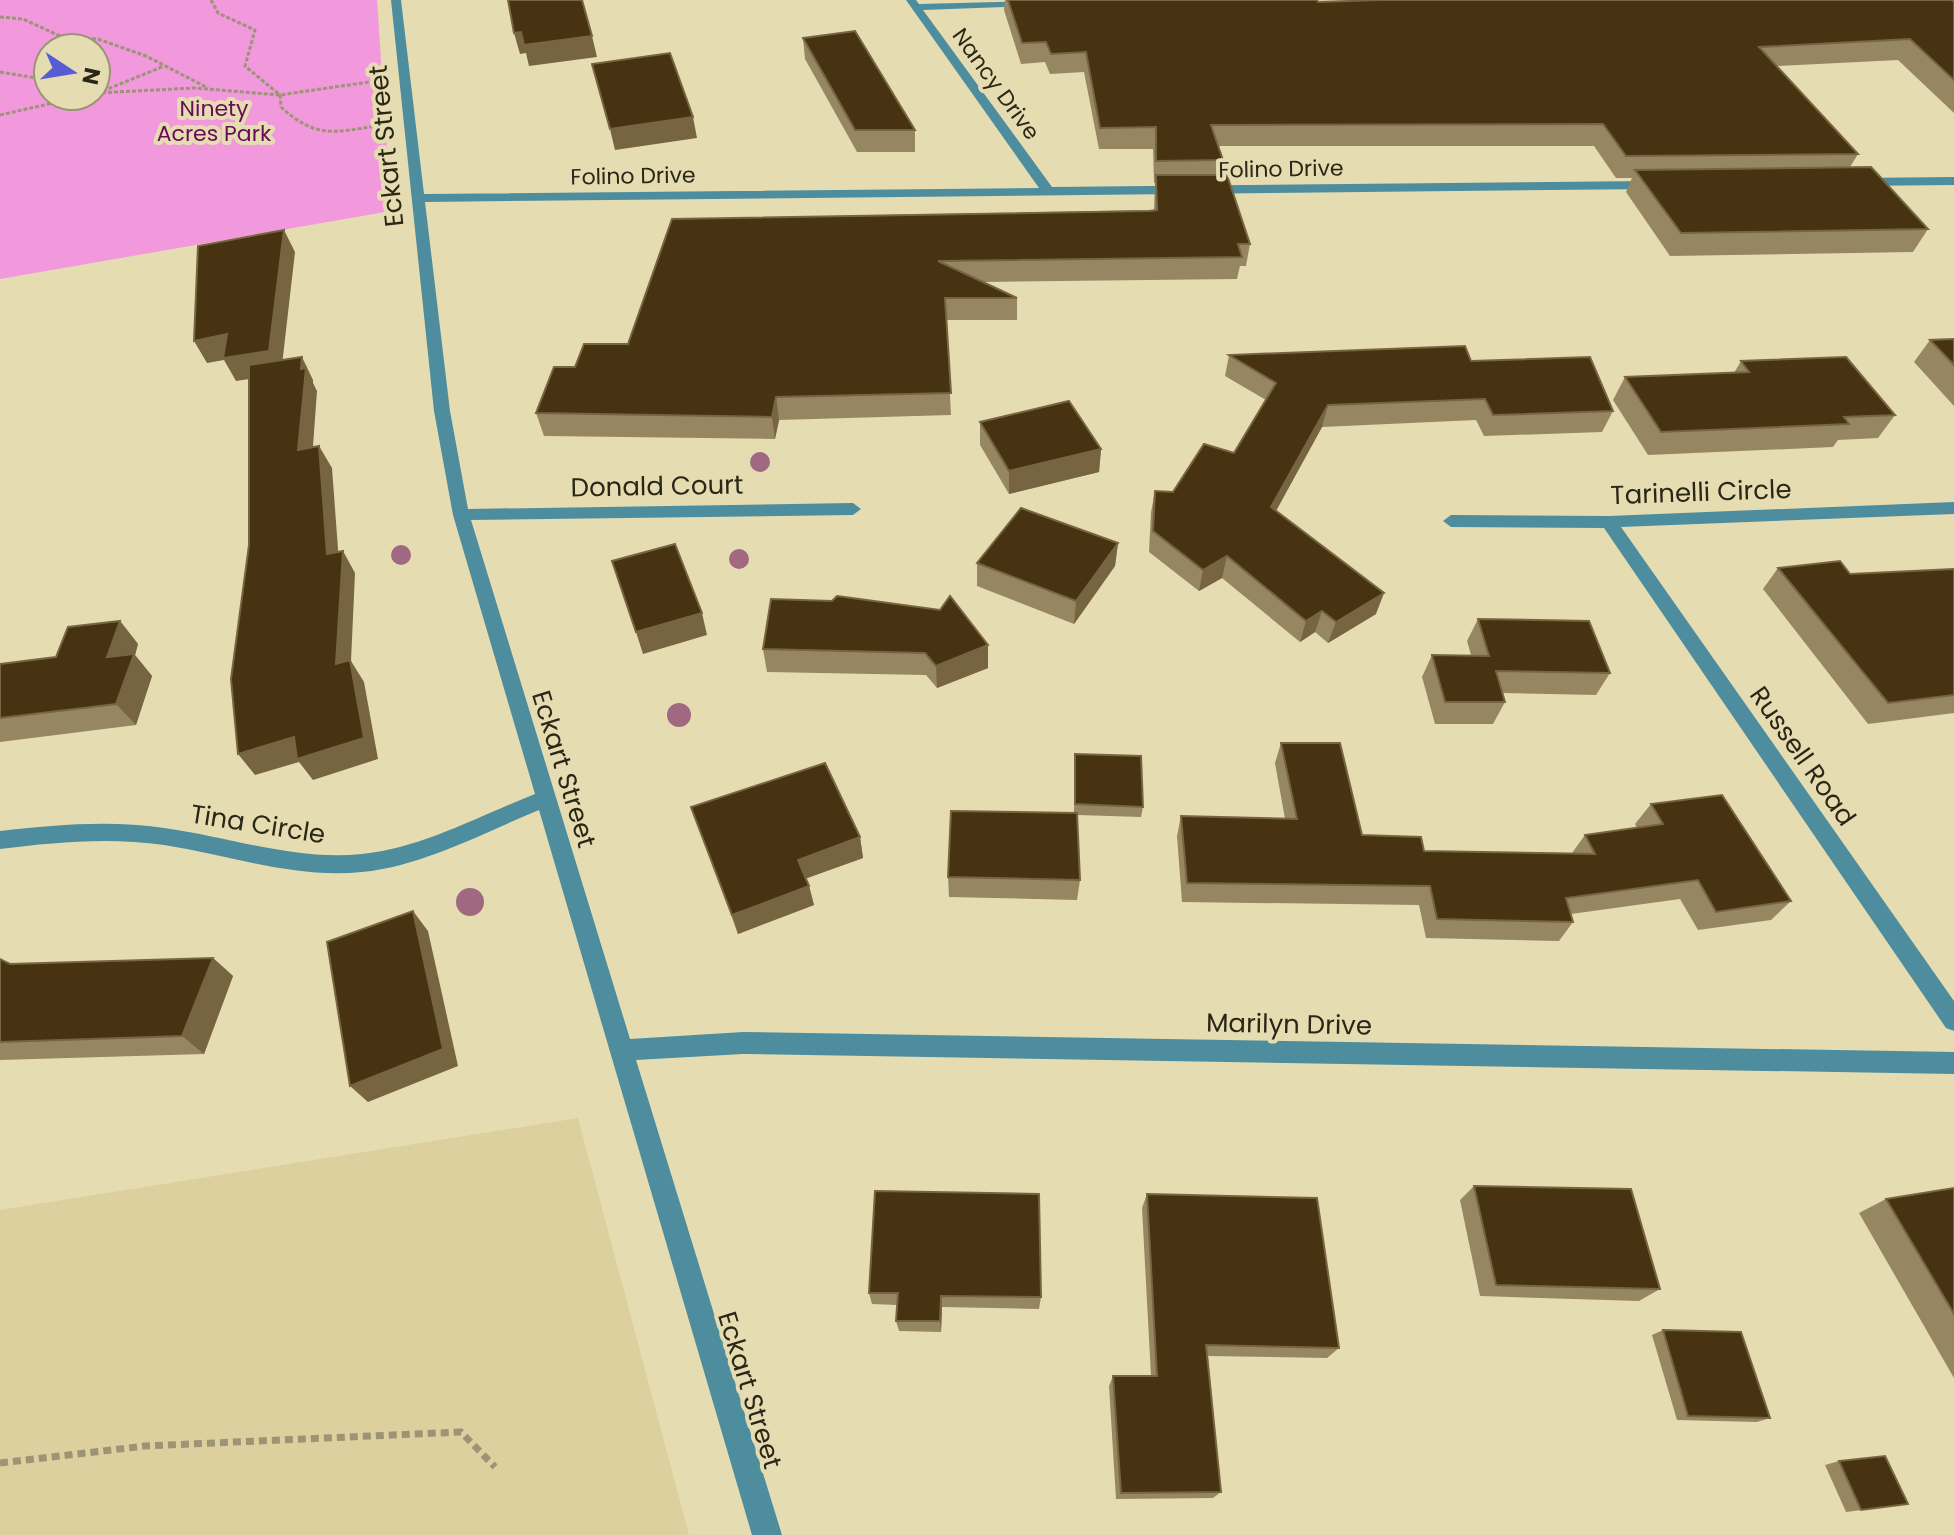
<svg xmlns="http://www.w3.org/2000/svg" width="1954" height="1535" viewBox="0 0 1954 1535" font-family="Poppins,sans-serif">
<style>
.built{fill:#dcd09e}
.green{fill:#f298dd;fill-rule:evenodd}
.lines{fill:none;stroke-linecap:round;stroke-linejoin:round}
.path-far1{stroke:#9c9474;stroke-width:3;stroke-dasharray:4 2;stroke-linecap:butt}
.path{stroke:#9c9474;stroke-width:7;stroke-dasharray:8 5;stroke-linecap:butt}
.minor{fill:#4d8d9d;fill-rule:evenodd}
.tree{fill:#a16981}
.wall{fill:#968762}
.shaded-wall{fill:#776541}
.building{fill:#473211;stroke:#776541;stroke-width:2}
.labels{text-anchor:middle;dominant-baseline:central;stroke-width:8;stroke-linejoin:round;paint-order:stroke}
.far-street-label{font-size:22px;fill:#2b2717;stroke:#e6dcb2}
.far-park-label{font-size:22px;fill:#680b59;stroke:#e6dcb2}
.street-label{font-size:26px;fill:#2b2717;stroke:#e6dcb2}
</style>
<rect width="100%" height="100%" fill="#e6dcb2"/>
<polygon class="built" points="578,1118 689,1535 0,1535 0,1210"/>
<path class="green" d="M0,0H377L391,211L0,279ZM96,48V96H48V48Z"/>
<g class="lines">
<g class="path-far1">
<path d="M211,0L218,13L255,30L245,66L280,95L281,107C315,138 333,133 376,126"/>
<polyline points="0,17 23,19 62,37 98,39 146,56 208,88"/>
<polyline points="0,72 48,80"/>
<polyline points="103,91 164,66"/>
<polyline points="96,93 194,88 280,95 369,82"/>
<polyline points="0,115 84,96"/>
</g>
<polyline class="path" points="0,1463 145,1446 461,1432 495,1467"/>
<g class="minor">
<path d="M391,0H401L424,194L1039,188L906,0H916L919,4L1033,1L1034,3L1029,6L923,10L1052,187L1653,181L1659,185L1653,189L425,202L450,411L468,509L853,503L861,509L853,515L471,520L630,1039L743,1032L1954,1052V1074L743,1054L636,1060L782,1535H752L539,810C483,833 423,866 362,872C294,879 229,855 164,845C109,837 55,842 0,849V831C55,825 109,820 164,828C230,837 295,861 362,854C422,848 479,816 535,794L453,515L434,411Z"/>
<polygon points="1954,177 1954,185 1857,186 1851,182 1857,178"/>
<polygon points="1954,502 1954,514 1621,527 1954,1001 1954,1031 1946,1028 1604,528 1451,527 1443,521 1451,515 1609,516"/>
</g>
</g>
<g class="tree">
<circle cx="760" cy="462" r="10"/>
<circle cx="401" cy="555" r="10"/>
<circle cx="739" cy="559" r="10"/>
<circle cx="679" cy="715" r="12"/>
<circle cx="470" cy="902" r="14"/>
</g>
<g class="wall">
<polygon points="1005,0 1318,2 1954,2 1954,113 1898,60 1777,66 1858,154 1850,167 1928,229 1913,252 1670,256 1626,192 1632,178 1616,178 1594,146 1218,146 1223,160 1221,175 1250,244 1246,266 1240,266 1237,279 984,282 1017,298 1017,320 946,320 951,415 779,420 775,439 544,436 536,413 575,367 628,344 672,219 1154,210 1155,183 1154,183 1153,149 1099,149 1084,72 1050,74 1045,62 1021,64 1004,10"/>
<polygon points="803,38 915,130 915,152 857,152 805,59"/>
<polygon points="1954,339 1954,406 1914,362 1930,340"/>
<polygon points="1229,355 1471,361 1613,411 1602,432 1484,436 1476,420 1322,427 1276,511 1376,614 1328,643 1315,632 1300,642 1222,578 1199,591 1149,552 1151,512 1155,491 1173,492 1234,453 1266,400 1225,376"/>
<polygon points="1741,361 1895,415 1878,438 1838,440 1833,447 1648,455 1613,400 1625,377 1734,373"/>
<polygon points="980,422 1101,449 1099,472 1009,494 980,445"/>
<polygon points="1118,543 1115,566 1074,624 977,586 977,563"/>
<polygon points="1778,568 1850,574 1954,569 1954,713 1868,724 1763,589"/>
<polygon points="771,599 988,668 937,688 926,675 767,672 763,649"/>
<polygon points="1478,619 1610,673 1596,695 1502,693 1505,702 1493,724 1435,724 1422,677 1432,655 1471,655 1467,641"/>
<polygon points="120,621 138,644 135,655 152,676 136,725 0,742 0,664 56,657"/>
<polygon points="1281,743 1362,835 1424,851 1572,853 1585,835 1637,828 1635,824 1651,804 1791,901 1771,920 1698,930 1680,899 1571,914 1573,922 1559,941 1426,938 1419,905 1182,902 1177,836 1181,816 1285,819 1275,763"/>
<polygon points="1075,754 1143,807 1141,817 1077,815 1080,880 1077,900 949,897 948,877 1074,813"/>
<polygon points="691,807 860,837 863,858 806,878 809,886 814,905 738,934"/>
<polygon points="213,958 233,976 204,1054 0,1060 0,959 10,964"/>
<polygon points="1474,1186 1660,1289 1639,1301 1480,1296 1460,1200"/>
<polygon points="1954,1188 1954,1378 1859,1213 1886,1199"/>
<polygon points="1147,1194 1339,1348 1327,1358 1208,1356 1221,1492 1213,1498 1116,1499 1109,1386 1113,1376 1151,1376 1142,1208"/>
<polygon points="869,1293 1041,1297 1039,1309 942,1307 941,1332 899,1331 896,1321 897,1305 872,1304"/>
<polygon points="1663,1330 1770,1418 1757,1422 1677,1420 1652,1335"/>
<polygon points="1839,1461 1908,1504 1846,1512 1825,1465"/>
</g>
<g class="shaded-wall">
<polygon points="521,32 592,36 597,57 529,66 526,53 520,54 514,33"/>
<polygon points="693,117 697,138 615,150 610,129"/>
<polygon points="284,230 295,252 281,374 236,381 224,360 207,363 194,341 227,334"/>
<polygon points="302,357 313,380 313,383 317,391 311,473 298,450"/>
<polygon points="776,397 779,420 775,439 772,417"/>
<polygon points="1328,405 1322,427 1266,529 1271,507"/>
<polygon points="319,446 332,468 340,576 327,554"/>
<polygon points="1101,449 1099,472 1009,494 1009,471"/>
<polygon points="1118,543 1115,566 1074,624 1076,601"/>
<polygon points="343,551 355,573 351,661 364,682 378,759 313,780 299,762 255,775 238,754"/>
<polygon points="1227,556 1222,578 1199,591 1203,570"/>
<polygon points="1384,593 1376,614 1328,643 1336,622"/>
<polygon points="1322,611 1315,632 1300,642 1306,621"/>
<polygon points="702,613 707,635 643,654 636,632"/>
<polygon points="120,621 138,644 135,655 152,676 136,725 116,704 107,657"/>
<polygon points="988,645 988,668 937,688 936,666"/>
<polygon points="860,837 863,858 802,880 798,860"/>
<polygon points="809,886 814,905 738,934 732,915"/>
<polygon points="413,911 428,931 458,1066 368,1102 350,1086"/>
<polygon points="213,958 233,976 204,1054 182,1036"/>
<polygon points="941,1296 942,1307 941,1332 940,1321"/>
</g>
<g class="building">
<polygon points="508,0 582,0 592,36 524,45 521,32 514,33"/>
<polygon points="1008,0 1317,0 1318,2 1380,0 1952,0 1954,2 1954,80 1910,39 1759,47 1858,154 1626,156 1603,124 1211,125 1223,160 1156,161 1156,127 1100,128 1086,52 1051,54 1046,42 1022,43"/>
<polygon points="855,31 915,130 855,130 803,38"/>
<polygon points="670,53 693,117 610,129 592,64"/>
<polygon points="1871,167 1928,229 1681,233 1635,170"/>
<polygon points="1156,175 1227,175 1250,244 1238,244 1242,257 938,261 1017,298 945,298 951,393 776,397 772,417 536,413 554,367 575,367 584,344 628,344 672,219 1149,211 1157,210"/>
<polygon points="284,230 269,351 223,358 227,334 194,341 198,246"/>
<polygon points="1954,339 1954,365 1930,340"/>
<polygon points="1465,346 1471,361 1590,357 1613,411 1493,415 1485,399 1328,405 1271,507 1384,593 1336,622 1322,611 1306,621 1227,556 1203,570 1153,531 1155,491 1173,492 1204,444 1234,453 1276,383 1229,355"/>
<polygon points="302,357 301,369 306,368 298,450 319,446 327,554 343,551 336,664 350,660 364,738 297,759 294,737 238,754 231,679 249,545 249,365"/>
<polygon points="1846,357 1895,415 1844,417 1849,424 1661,432 1625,377 1749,372 1741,361"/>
<polygon points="1069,401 1101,449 1009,471 980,422"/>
<polygon points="1021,508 1118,543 1076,601 977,563"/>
<polygon points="675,544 702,613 636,632 612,561"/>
<polygon points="1840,561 1850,574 1954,569 1954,695 1888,703 1778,568"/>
<polygon points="837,596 940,610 950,596 988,645 936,666 925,653 763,649 771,599 832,601"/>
<polygon points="1478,619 1589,621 1610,673 1496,671 1505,702 1445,702 1432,655 1489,656"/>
<polygon points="120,621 107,657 134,654 116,704 0,718 0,664 56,657 68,627"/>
<polygon points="1281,743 1340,743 1362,835 1421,837 1424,851 1595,854 1585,835 1663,824 1651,804 1722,795 1791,901 1716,912 1698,880 1566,898 1573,922 1437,919 1430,886 1187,883 1181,816 1297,819"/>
<polygon points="1075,754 1141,756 1143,807 1075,804"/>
<polygon points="825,763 860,837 798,860 809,886 732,915 691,807"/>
<polygon points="951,811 1077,813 1080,880 948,877"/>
<polygon points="413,911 443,1049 350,1086 327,942"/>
<polygon points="213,958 182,1036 0,1042 0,959 10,964"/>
<polygon points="1474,1186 1631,1189 1660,1289 1496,1285"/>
<polygon points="1954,1188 1954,1314 1886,1199"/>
<polygon points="875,1191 1039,1194 1041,1297 941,1296 940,1321 896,1321 898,1293 869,1293"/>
<polygon points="1147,1194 1317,1198 1339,1348 1206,1345 1221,1492 1121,1493 1113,1376 1157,1376"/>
<polygon points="1663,1330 1741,1332 1770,1418 1688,1416"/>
<polygon points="1885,1456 1908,1504 1861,1510 1839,1461"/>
</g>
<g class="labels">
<g class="far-street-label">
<text transform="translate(996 84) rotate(54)">Nancy Drive</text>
<text transform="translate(1281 169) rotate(-1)">Folino Drive</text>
<text transform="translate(633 176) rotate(-1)">Folino Drive</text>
</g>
<g class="far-park-label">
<text x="214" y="108">Ninety<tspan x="214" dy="25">Acres Park</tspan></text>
</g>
<g class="street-label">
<text transform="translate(386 146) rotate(-96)">Eckart Street</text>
<text transform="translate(657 486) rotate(-1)">Donald Court</text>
<text transform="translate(1701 492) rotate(-2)">Tarinelli Circle</text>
<text transform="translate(1803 756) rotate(55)">Russell Road</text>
<text transform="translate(564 769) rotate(73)">Eckart Street</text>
<text transform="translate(258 824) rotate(9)">Tina Circle</text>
<text transform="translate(1289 1024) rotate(1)">Marilyn Drive</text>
<text transform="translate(750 1390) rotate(73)">Eckart Street</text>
</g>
</g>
<g transform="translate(72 72) rotate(102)"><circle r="38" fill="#e6dcb2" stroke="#9b9474" stroke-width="2"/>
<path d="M0-6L14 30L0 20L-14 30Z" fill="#565dd4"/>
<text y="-12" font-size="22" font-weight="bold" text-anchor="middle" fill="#2b2717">N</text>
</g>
</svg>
